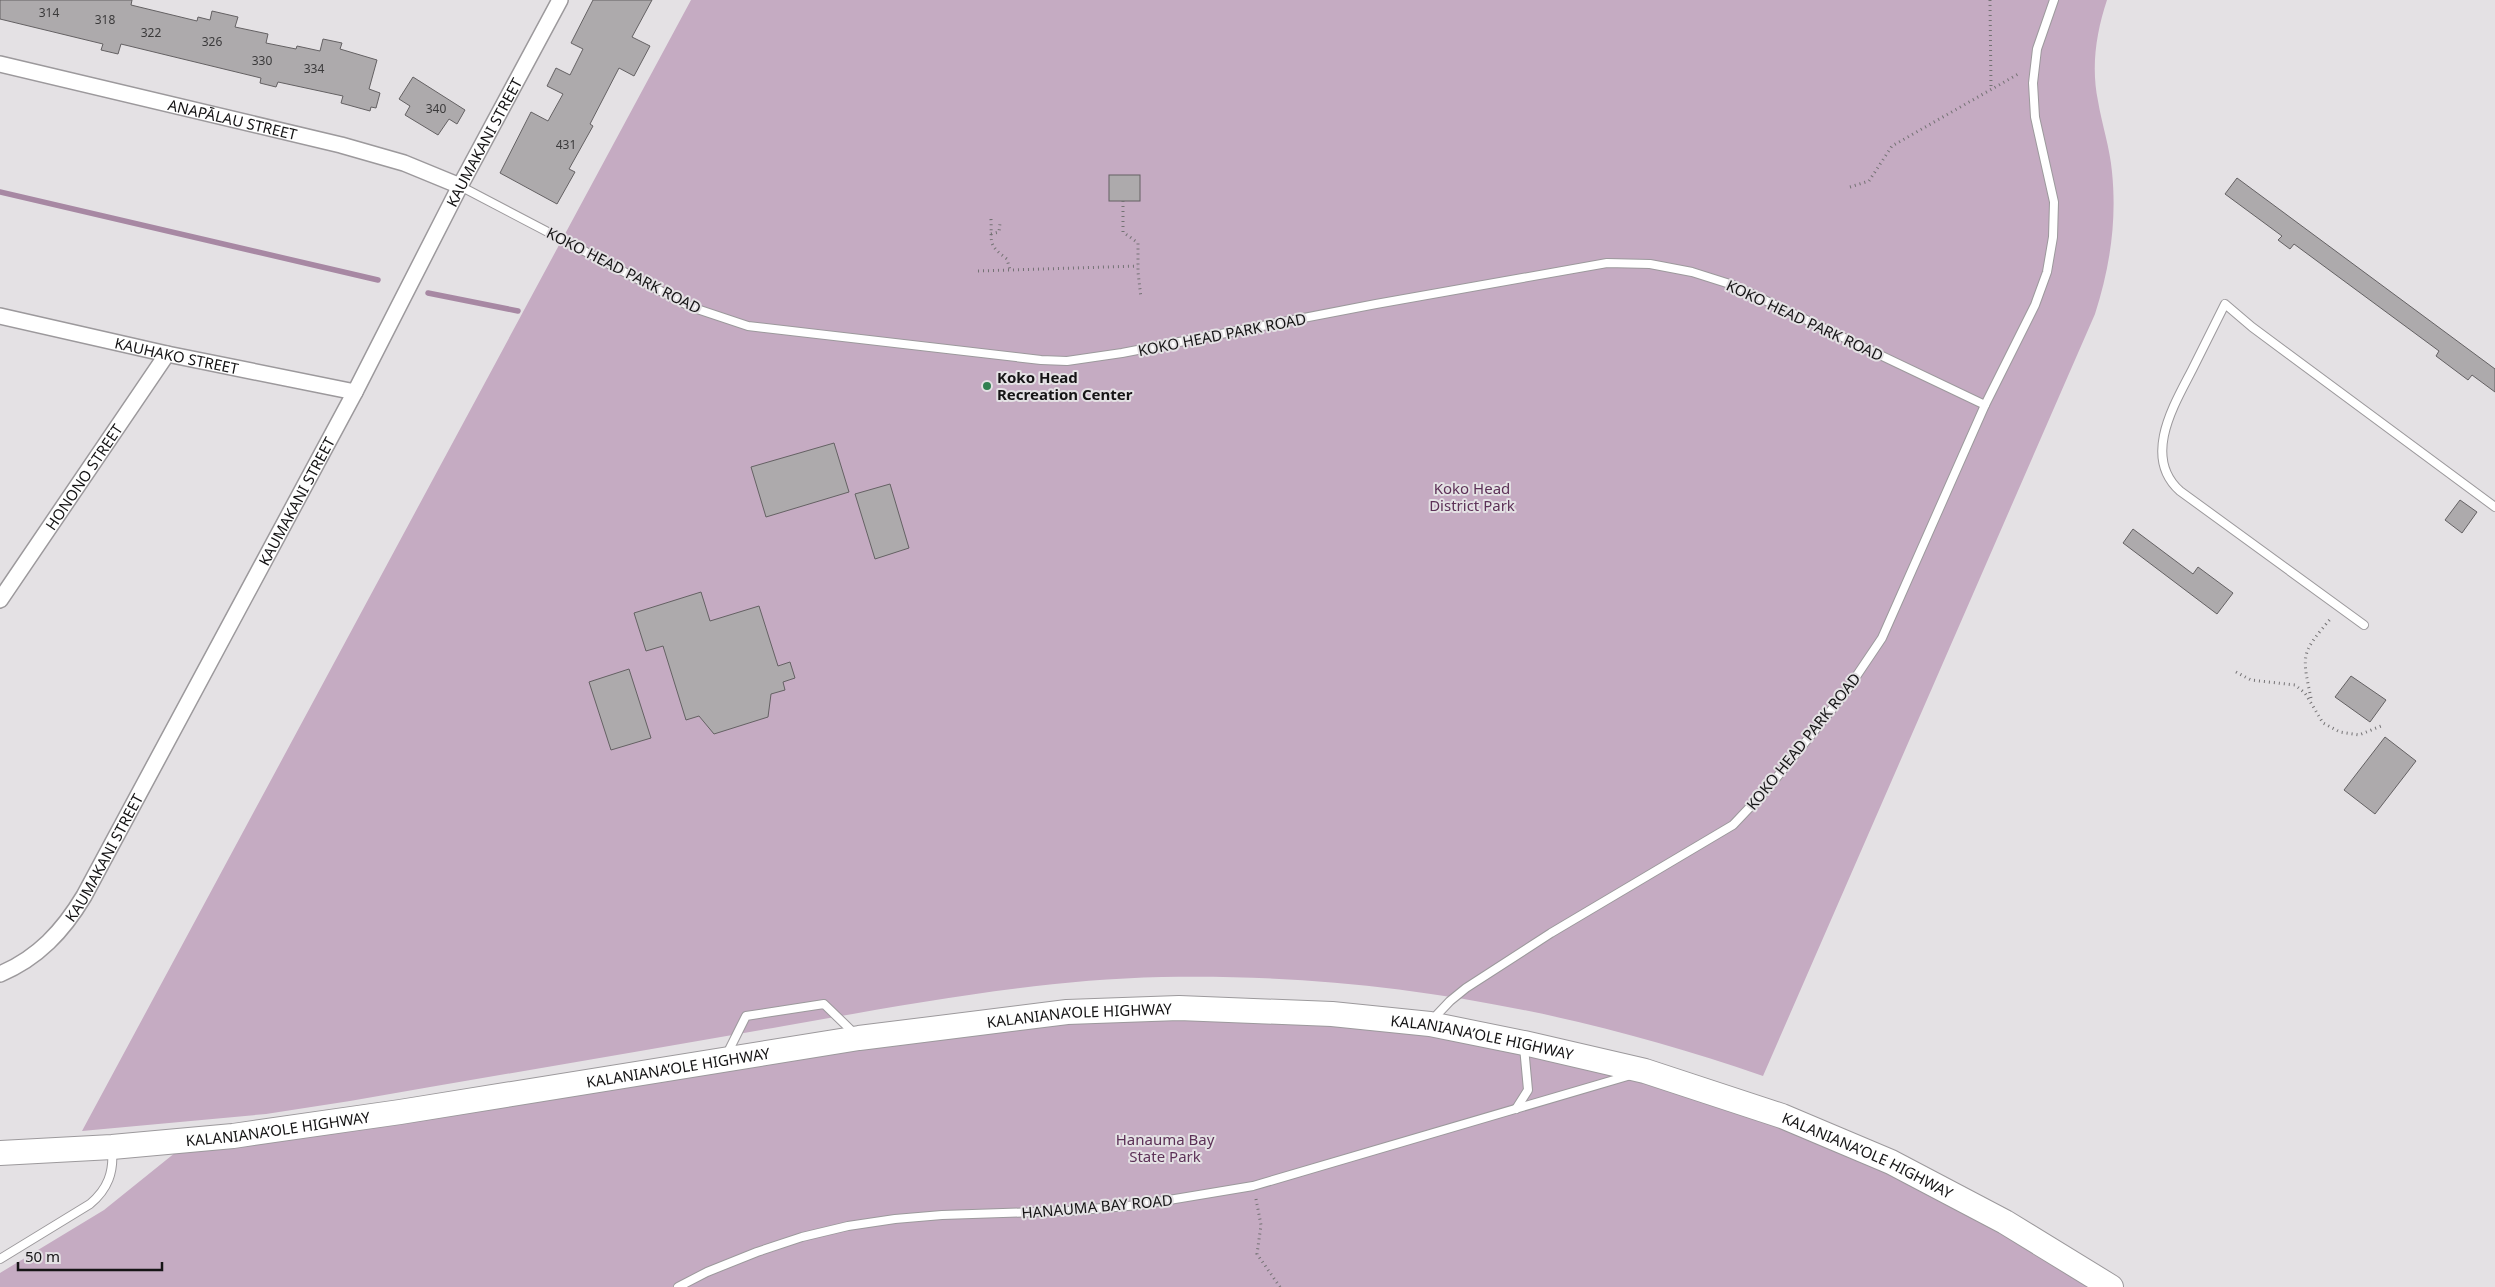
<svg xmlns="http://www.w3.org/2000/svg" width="2495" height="1287" viewBox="0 0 2495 1287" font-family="'Noto Sans',sans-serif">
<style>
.green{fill:#c5abc2}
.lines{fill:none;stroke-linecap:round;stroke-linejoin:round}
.stream{stroke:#a788a3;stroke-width:5.5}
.building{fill:#adaaac;stroke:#646163}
.service-casing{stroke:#9c999c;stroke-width:10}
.minor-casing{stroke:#9c999c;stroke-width:18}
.primary-casing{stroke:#9c999c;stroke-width:26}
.path{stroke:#747274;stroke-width:3;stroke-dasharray:1 4;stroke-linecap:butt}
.service{stroke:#fff;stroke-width:8}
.minor{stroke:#fff;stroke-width:15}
.primary{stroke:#fff;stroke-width:24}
.poi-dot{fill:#318050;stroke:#e4e1e4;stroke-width:2}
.labels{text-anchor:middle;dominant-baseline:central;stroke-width:4;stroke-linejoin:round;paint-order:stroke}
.number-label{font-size:12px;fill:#3b3a3b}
.street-label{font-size:15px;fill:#151415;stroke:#e4e1e4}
.poi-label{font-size:15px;font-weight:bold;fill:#151415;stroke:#e4e1e4;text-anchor:start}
.park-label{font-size:15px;fill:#5c3157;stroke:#e4e1e4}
</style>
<rect width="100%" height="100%" fill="#e4e1e4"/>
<g class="green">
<path d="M691,0H2107C2096,33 2091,67 2098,101C2102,125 2110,148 2112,172C2117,221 2110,267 2095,314L1763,1076C1567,1008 1370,973 1162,977C1034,980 909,1004 784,1026C639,1051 495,1076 350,1101L266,1114L82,1131Z"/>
<polygon points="1067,1012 1430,1024 1782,1116 2111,1287 0,1287 0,1273 104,1210 191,1140"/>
</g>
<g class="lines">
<g class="stream">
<polyline points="0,192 378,280"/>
<polyline points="428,293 518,311"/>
</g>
</g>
<g class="building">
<polygon points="0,0 132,0 131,5 197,21 198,17 210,20 212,11 238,17 235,27 268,34 266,43 296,49 297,46 320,51 323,39 342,43 340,49 377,60 369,89 380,93 376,108 371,107 370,111 341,103 343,96 278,82 276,87 260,83 261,78 121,44 118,54 101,50 103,44 0,19"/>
<polygon points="593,0 652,0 632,37 650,46 634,76 619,68 590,124 593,126 569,169 575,172 557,204 500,173 531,112 548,121 563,94 547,86 556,68 570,75 583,49 571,43"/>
<polygon points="413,77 465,110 457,124 449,119 438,135 405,115 410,106 399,99"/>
<rect x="1109" y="175" width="31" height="26"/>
<polygon points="2237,178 2495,369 2495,392 2472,375 2468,380 2436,356 2439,351 2294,244 2290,249 2278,240 2282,236 2225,194"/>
<polygon points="834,443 849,492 766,517 751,467"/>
<polygon points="890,484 909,548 875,559 855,494"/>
<polygon points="2460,500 2477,512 2462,533 2445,520"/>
<polygon points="2133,529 2193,574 2198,567 2233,593 2217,614 2123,543"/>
<polygon points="701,592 710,621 759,606 778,666 790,662 795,678 783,682 785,690 771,694 768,717 714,734 699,716 686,720 663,646 646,651 634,613"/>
<polygon points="629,669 651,738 611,750 589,682"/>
<polygon points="2351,676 2386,700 2370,722 2335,697"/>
<polygon points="2385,737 2416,761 2375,814 2344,790"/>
</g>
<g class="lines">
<defs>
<g id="service">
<polyline points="460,186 691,307 748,326 1041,360 1067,361 1122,353 1376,304 1607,263 1650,264 1692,272 1733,285 1985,405"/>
<path d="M2364,625L2180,491C2142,457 2174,405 2192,370C2203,348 2214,326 2225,304L2252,327L2495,507"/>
<polyline points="1432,1020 1450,1001 1466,988 1551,933 1733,825 1769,787 1845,693 1882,638 1985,405 2035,305 2047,272 2053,237 2054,202 2035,117 2033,83 2037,49 2054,0"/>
<polyline points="727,1054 746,1016 824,1004 856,1035"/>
<polyline points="1516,1109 1528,1090 1524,1047"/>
<path d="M0,1259L90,1204C108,1189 114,1172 112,1149"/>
<polyline points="678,1287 707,1272 757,1252 802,1237 848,1226 895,1219 942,1215 1068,1211 1139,1205 1253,1186 1631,1075"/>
</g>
<g id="minor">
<path id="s1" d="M0,64L341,145L404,163L460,186"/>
<path id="s2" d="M0,316L167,354L355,392"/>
<path id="s3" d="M0,600L167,354"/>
<path id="s4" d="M0,974C38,958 63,931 84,896L355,392L460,186L560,0"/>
</g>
<g id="primary">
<path id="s5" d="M0,1153L112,1147L233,1136L400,1112L859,1038L1067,1012L1179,1008L1332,1014L1430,1024L1524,1043L1645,1071L1782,1116L1891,1162L2005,1222L2111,1287"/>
</g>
</defs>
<use href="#service" class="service-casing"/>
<use href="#minor" class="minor-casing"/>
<use href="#primary" class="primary-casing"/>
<g class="path">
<polyline points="1990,0 1991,88"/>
<polyline points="1850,187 1869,181 1892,146 2020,73"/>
<polyline points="1123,201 1123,232 1138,243 1138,272 1141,298"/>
<path d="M991,219C992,243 987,244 1007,259L1010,270"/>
<polyline points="991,234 999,232 1000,223"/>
<polyline points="978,271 1138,266"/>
<polyline points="2236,672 2251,680 2295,685 2305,693 2323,723 2340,732 2359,735 2381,726"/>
<path d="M2311,698C2301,652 2302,653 2332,617"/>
<polyline points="1256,1199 1261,1225 1257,1254 1280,1287"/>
</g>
<use href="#service" class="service"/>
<use href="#minor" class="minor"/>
<use href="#primary" class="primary"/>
</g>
<circle class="poi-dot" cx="987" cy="386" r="5"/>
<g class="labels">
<g class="number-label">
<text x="49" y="12">314</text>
<text x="105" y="19">318</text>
<text x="151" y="32">322</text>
<text x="212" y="41">326</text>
<text x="262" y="60">330</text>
<text x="314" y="68">334</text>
<text x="436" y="108">340</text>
<text x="566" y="144">431</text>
</g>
<g class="street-label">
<text stroke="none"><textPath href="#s1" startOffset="239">ANAPĀLAU STREET</textPath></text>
<text stroke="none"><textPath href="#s4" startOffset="970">KAUMAKANI STREET</textPath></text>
<text transform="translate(624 270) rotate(27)">KOKO HEAD PARK ROAD</text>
<text transform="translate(1805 320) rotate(25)">KOKO HEAD PARK ROAD</text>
<text transform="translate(1222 334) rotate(-11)">KOKO HEAD PARK ROAD</text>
<text stroke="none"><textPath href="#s2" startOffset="181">KAUHAKO STREET</textPath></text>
<text stroke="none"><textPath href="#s3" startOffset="149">HONONO STREET</textPath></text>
<text stroke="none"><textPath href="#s4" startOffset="565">KAUMAKANI STREET</textPath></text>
<text transform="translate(1803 741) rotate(-51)">KOKO HEAD PARK ROAD</text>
<text stroke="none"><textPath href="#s4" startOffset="160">KAUMAKANI STREET</textPath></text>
<text stroke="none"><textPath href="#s5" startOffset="1089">KALANIANA’OLE HIGHWAY</textPath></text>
<text stroke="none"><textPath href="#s5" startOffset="1494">KALANIANA’OLE HIGHWAY</textPath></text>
<text stroke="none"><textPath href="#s5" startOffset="684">KALANIANA’OLE HIGHWAY</textPath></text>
<text stroke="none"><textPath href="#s5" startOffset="279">KALANIANA’OLE HIGHWAY</textPath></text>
<text stroke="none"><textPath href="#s5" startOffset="1899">KALANIANA’OLE HIGHWAY</textPath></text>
<text transform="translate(1097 1206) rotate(-5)">HANAUMA BAY ROAD</text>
</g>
<g class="poi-label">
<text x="997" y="377">Koko Head<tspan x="997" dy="17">Recreation Center</tspan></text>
</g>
<g class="park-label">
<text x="1472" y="488">Koko Head<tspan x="1472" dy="17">District Park</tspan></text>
<text x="1165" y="1139">Hanauma Bay<tspan x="1165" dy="17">State Park</tspan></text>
</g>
</g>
<path d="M18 1262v8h144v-8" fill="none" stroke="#151415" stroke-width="2.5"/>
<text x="25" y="1262" font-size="15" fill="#151415" stroke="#e4e1e4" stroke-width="4" paint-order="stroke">50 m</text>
</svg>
